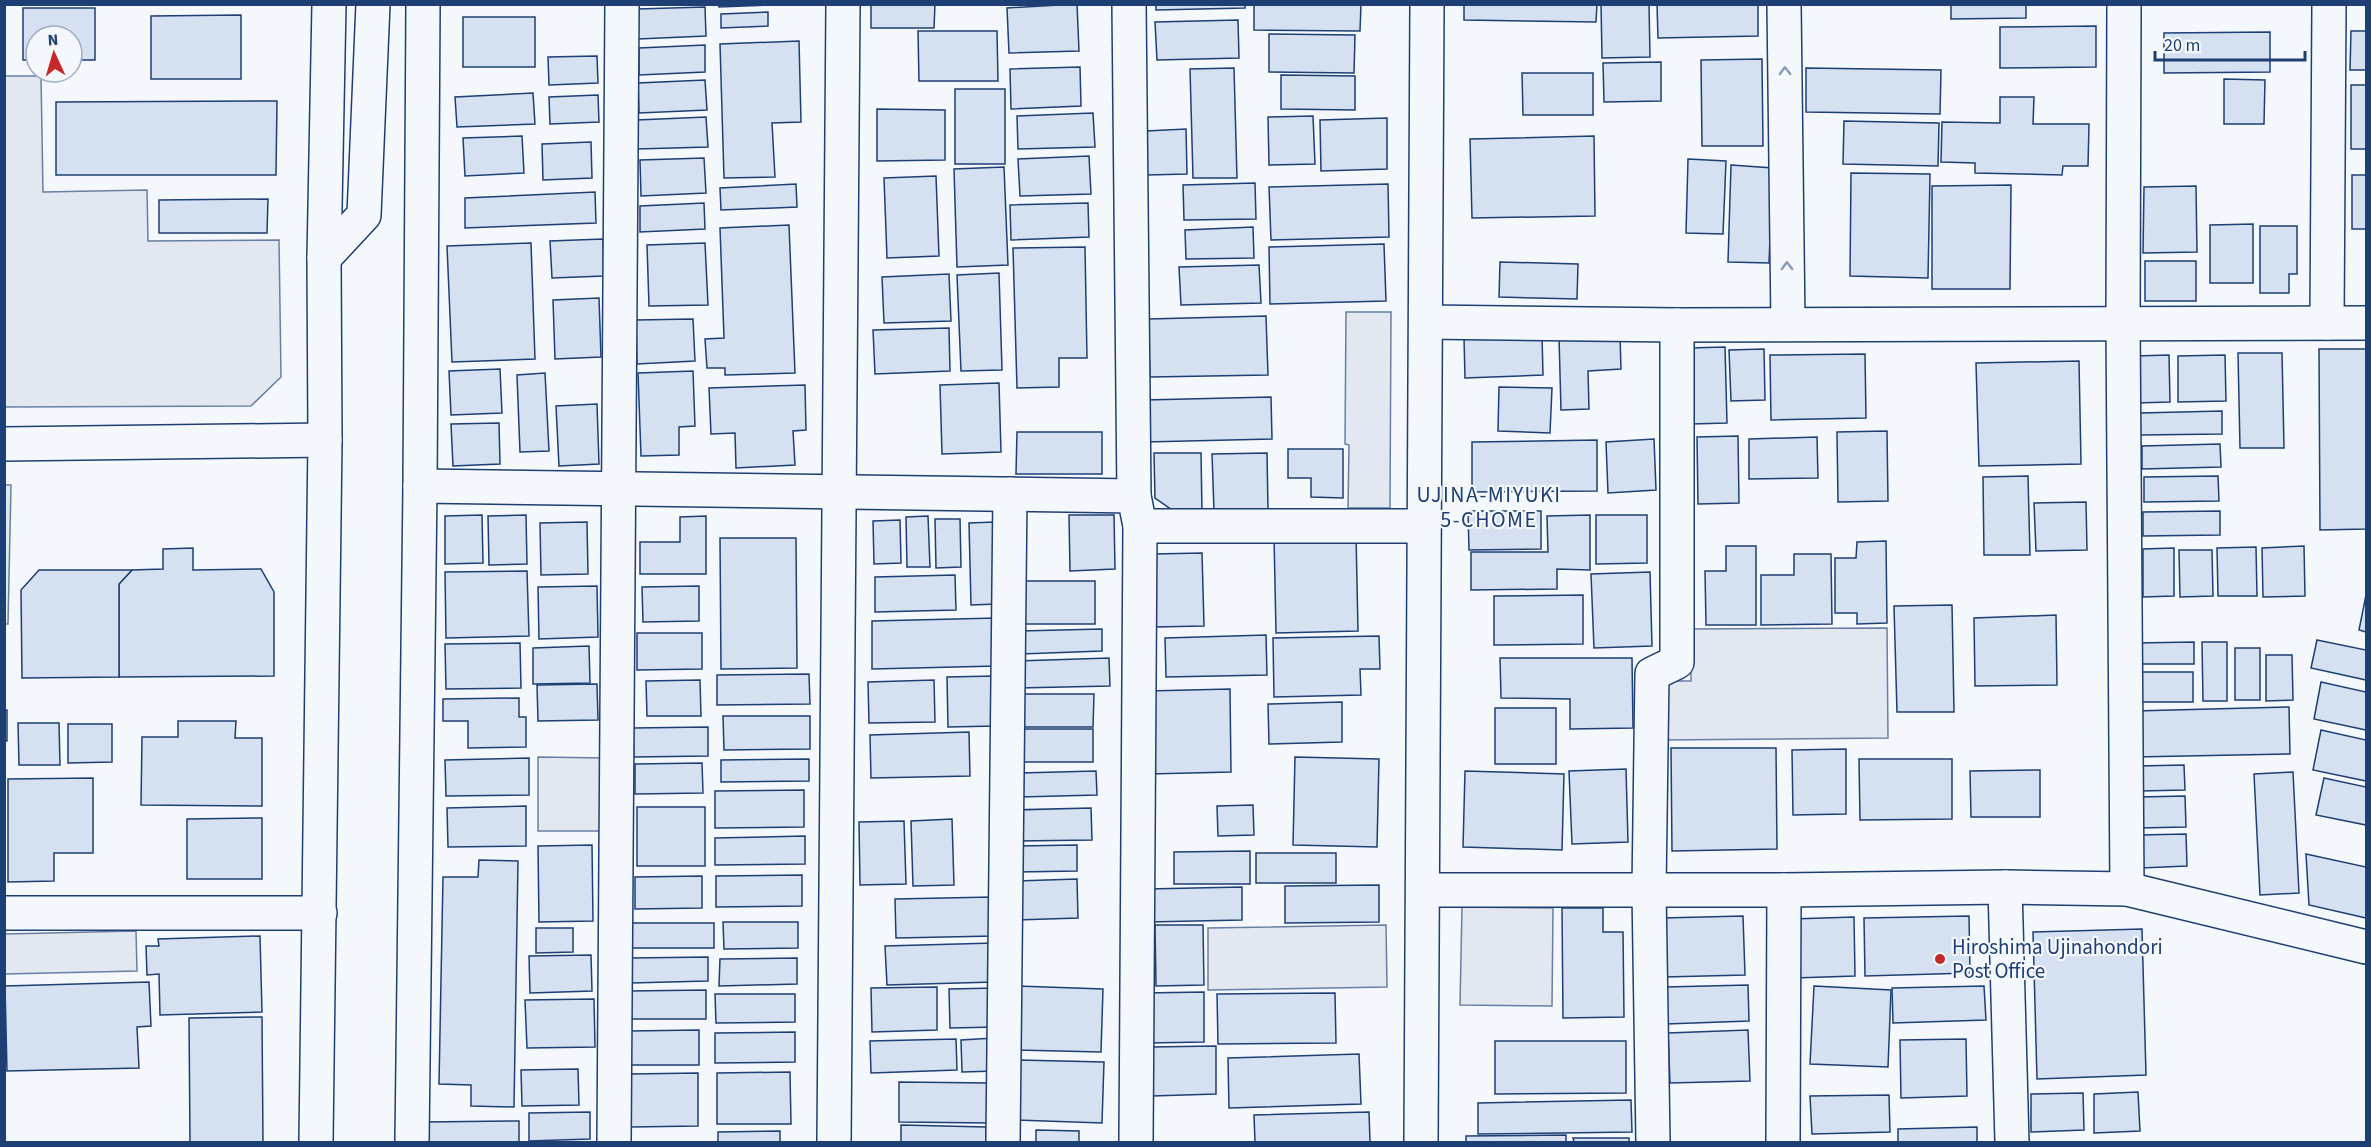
<svg xmlns="http://www.w3.org/2000/svg" width="2371" height="1147" viewBox="0 0 2371 1147" font-family="'Source Sans 3',sans-serif">
<style>
.parking{fill:#e3e8f0;stroke:#687fa3;stroke-width:1.5}
.building{fill:#d5e0f0;stroke:#1d3f73;stroke-width:1.5}
.lines{fill:none;stroke-linecap:round;stroke-linejoin:round}
.minor-casing{stroke:#1d3f73;stroke-width:36}
.minor{stroke:#f4f7fb;stroke-width:33}
.oneway{stroke:#889bb7}
.poi-dot{fill:#c62828;stroke:#f4f7fb;stroke-width:2}
.labels{text-anchor:middle;dominant-baseline:central;stroke-width:4.5;stroke-linejoin:round;paint-order:stroke}
.poi-label{font-size:21px;fill:#1d3f73;stroke:#f4f7fb;text-anchor:start}
.neighbourhood-label{font-size:22px;letter-spacing:1.5px;fill:#1d3f73;stroke:#f4f7fb}
</style>
<rect width="100%" height="100%" fill="#f4f7fb"/>
<g class="parking">
<polygon points="5,76 41,76 43,192 147,190 148,241 279,240 281,377 251,406 5,407"/>
<polygon points="1346,312 1391,312 1390,508 1348,508 1349,445 1345,444"/>
<polygon points="4,485 11,485 8,624 4,624"/>
<polygon points="1887,628 1888,738 1662,740 1661,681 1691,681 1691,629"/>
<polygon points="538,757 606,758 606,831 538,831"/>
<polygon points="1462,907 1553,908 1552,1006 1460,1005"/>
<polygon points="1386,925 1387,987 1208,990 1208,928"/>
<polygon points="136,931 137,971 5,974 5,934"/>
</g>
<g class="building">
<polygon points="719,4 793,4 719,7"/>
<polygon points="871,4 935,4 934,28 871,28"/>
<polygon points="1077,4 1079,51 1009,53 1007,8"/>
<polygon points="1156,4 1245,4 1245,8 1156,10"/>
<polygon points="1254,4 1361,4 1360,31 1254,30"/>
<polygon points="1464,4 1597,4 1596,22 1464,20"/>
<polygon points="1601,4 1649,4 1650,57 1602,58"/>
<polygon points="1657,4 1758,4 1758,36 1658,38"/>
<polygon points="1951,4 2026,4 2026,18 1951,19"/>
<polygon points="705,7 706,36 638,39 637,9"/>
<polygon points="23,8 95,8 95,60 72,60 72,36 36,36 36,60 23,60"/>
<polygon points="768,12 768,26 721,28 721,14"/>
<polygon points="241,15 241,79 151,79 151,16"/>
<rect x="463" y="17" width="72" height="50"/>
<polygon points="1238,20 1239,58 1157,60 1155,22"/>
<polygon points="2096,26 2096,67 2000,68 2000,27"/>
<polygon points="918,31 997,31 998,81 919,81"/>
<polygon points="2351,31 2366,31 2366,70 2350,70"/>
<polygon points="2270,32 2270,72 2164,73 2164,33"/>
<polygon points="1269,34 1355,35 1354,73 1269,72"/>
<polygon points="799,41 801,122 772,123 775,177 724,178 720,44"/>
<polygon points="705,45 705,72 639,75 639,48"/>
<polygon points="597,56 598,83 549,85 548,57"/>
<polygon points="1762,59 1763,146 1702,146 1701,60"/>
<polygon points="1661,62 1661,101 1604,102 1603,63"/>
<polygon points="1080,67 1081,106 1011,109 1010,69"/>
<polygon points="1234,68 1237,178 1193,178 1190,69"/>
<polygon points="1806,68 1941,70 1940,114 1806,112"/>
<polygon points="1522,73 1593,73 1593,115 1523,115"/>
<polygon points="1281,75 1355,76 1355,110 1281,109"/>
<polygon points="2224,79 2265,80 2264,124 2224,124"/>
<polygon points="705,80 707,110 639,113 638,83"/>
<rect x="2351" y="85" width="15" height="64"/>
<rect x="955" y="89" width="50" height="75"/>
<polygon points="533,93 535,124 457,127 455,97"/>
<polygon points="598,95 599,122 550,124 549,97"/>
<polygon points="2000,97 2034,97 2033,124 2089,124 2088,166 2063,166 2062,175 1975,173 1975,163 1941,162 1942,122 2000,123"/>
<polygon points="277,101 276,175 56,175 56,102"/>
<polygon points="877,109 945,110 945,160 877,161"/>
<polygon points="1093,113 1095,147 1018,149 1017,116"/>
<polygon points="1313,116 1315,164 1269,165 1268,117"/>
<polygon points="706,117 708,147 637,149 637,120"/>
<polygon points="1387,118 1387,169 1321,171 1320,120"/>
<polygon points="1844,121 1939,123 1938,166 1843,164"/>
<polygon points="1186,129 1187,174 1147,175 1146,131"/>
<polygon points="522,136 524,173 465,176 463,138"/>
<polygon points="1594,136 1595,216 1472,218 1470,139"/>
<polygon points="591,142 592,178 543,180 542,144"/>
<polygon points="1089,156 1091,194 1020,196 1018,159"/>
<polygon points="704,158 706,193 641,196 640,160"/>
<polygon points="1688,159 1726,161 1723,234 1686,233"/>
<polygon points="1731,165 1773,168 1769,263 1728,262"/>
<polygon points="1004,167 1008,265 957,267 954,169"/>
<polygon points="1851,173 1930,174 1928,278 1850,276"/>
<rect x="2352" y="175" width="14" height="54"/>
<polygon points="936,176 939,256 887,258 884,178"/>
<polygon points="1255,183 1256,219 1184,220 1183,185"/>
<polygon points="796,184 797,207 721,210 720,188"/>
<polygon points="1388,184 1389,237 1271,240 1269,187"/>
<polygon points="2011,185 2010,289 1932,289 1932,186"/>
<polygon points="2196,186 2197,252 2143,253 2144,187"/>
<polygon points="595,192 596,223 465,228 465,198"/>
<polygon points="268,199 267,233 159,233 159,200"/>
<polygon points="704,203 705,229 640,232 640,206"/>
<polygon points="1088,203 1089,237 1011,240 1010,205"/>
<polygon points="2253,224 2253,283 2210,283 2210,225"/>
<polygon points="789,225 795,373 725,375 725,368 707,368 705,339 724,338 720,228"/>
<polygon points="2260,226 2297,226 2297,274 2289,274 2289,293 2260,293"/>
<polygon points="1253,227 1254,258 1186,259 1185,230"/>
<polygon points="603,239 604,276 552,278 550,241"/>
<polygon points="531,243 535,359 452,362 447,246"/>
<polygon points="705,243 708,305 649,306 647,245"/>
<polygon points="1384,244 1386,301 1270,304 1269,247"/>
<polygon points="1085,247 1087,358 1059,358 1059,387 1017,388 1013,248"/>
<rect x="2145" y="261" width="51" height="40"/>
<polygon points="1500,262 1578,264 1577,299 1499,297"/>
<polygon points="1259,265 1261,303 1181,305 1179,267"/>
<polygon points="999,273 1002,370 961,371 957,275"/>
<polygon points="949,274 951,321 884,323 882,277"/>
<polygon points="599,298 601,357 555,359 553,300"/>
<polygon points="1266,316 1268,375 1150,377 1148,319"/>
<polygon points="693,319 695,361 637,364 636,320"/>
<polygon points="949,328 950,371 875,374 873,330"/>
<polygon points="1542,335 1543,375 1465,378 1464,338"/>
<polygon points="1620,335 1621,369 1588,371 1589,409 1561,410 1559,337"/>
<polygon points="1725,347 1727,423 1691,424 1690,348"/>
<polygon points="1764,349 1765,400 1731,401 1729,350"/>
<polygon points="2319,349 2366,349 2366,529 2320,530"/>
<polygon points="2238,353 2282,353 2284,448 2240,448"/>
<polygon points="1865,354 1866,418 1771,420 1770,355"/>
<polygon points="2169,355 2170,402 2136,403 2135,356"/>
<polygon points="2225,355 2226,401 2178,402 2178,356"/>
<polygon points="2079,361 2081,464 1979,466 1976,363"/>
<polygon points="500,369 502,413 451,415 449,371"/>
<polygon points="693,371 695,426 679,427 679,455 641,456 638,373"/>
<polygon points="545,373 549,451 520,452 517,375"/>
<polygon points="999,383 1001,452 942,454 940,385"/>
<polygon points="805,385 806,430 793,431 795,465 736,468 735,433 711,434 709,388"/>
<polygon points="1499,387 1552,388 1550,433 1498,431"/>
<polygon points="1271,397 1272,439 1145,442 1144,400"/>
<polygon points="597,404 599,464 559,466 556,406"/>
<polygon points="2222,411 2222,434 2140,435 2140,413"/>
<polygon points="499,423 500,464 453,466 451,424"/>
<polygon points="1887,431 1888,501 1838,502 1837,432"/>
<polygon points="1017,432 1102,432 1102,474 1016,474"/>
<polygon points="1738,436 1739,503 1698,504 1697,437"/>
<polygon points="1817,437 1818,478 1749,479 1749,439"/>
<polygon points="1654,439 1656,490 1608,493 1606,442"/>
<polygon points="1597,440 1597,491 1472,492 1472,442"/>
<polygon points="2220,444 2221,467 2142,469 2142,446"/>
<polygon points="1288,449 1343,449 1343,498 1311,497 1311,478 1288,478"/>
<polygon points="1154,453 1201,453 1202,512 1175,512 1155,498"/>
<polygon points="1267,453 1268,510 1214,511 1212,454"/>
<polygon points="2028,476 2030,555 1984,555 1983,477"/>
<polygon points="2218,476 2219,501 2144,502 2144,477"/>
<polygon points="2086,502 2087,550 2036,551 2034,503"/>
<polygon points="1468,511 1541,511 1541,549 1469,550"/>
<polygon points="2220,511 2220,535 2143,536 2143,512"/>
<polygon points="482,515 483,563 445,564 445,516"/>
<polygon points="526,515 527,564 489,565 488,516"/>
<polygon points="1069,515 1114,515 1115,569 1070,571"/>
<polygon points="1590,515 1590,570 1557,569 1557,589 1471,590 1471,552 1548,552 1547,516"/>
<polygon points="1596,515 1647,515 1647,563 1596,564"/>
<polygon points="706,516 706,574 640,574 640,542 680,542 680,517"/>
<polygon points="928,516 930,567 907,567 906,517"/>
<polygon points="935,519 960,519 961,567 936,568"/>
<polygon points="900,520 901,563 874,564 873,521"/>
<polygon points="587,522 588,574 541,575 540,523"/>
<polygon points="995,522 997,604 971,605 969,523"/>
<polygon points="1356,534 1358,631 1276,633 1274,536"/>
<polygon points="720,538 796,538 797,668 721,669"/>
<polygon points="1886,541 1887,623 1857,624 1857,613 1835,613 1835,558 1856,558 1857,542"/>
<polygon points="1726,546 1756,546 1756,625 1706,625 1705,571 1726,571"/>
<polygon points="2304,546 2305,596 2263,597 2262,548"/>
<polygon points="2256,547 2257,596 2218,596 2217,548"/>
<polygon points="193,548 193,570 261,569 274,592 274,676 119,677 119,584 132,570 163,569 163,549"/>
<polygon points="2174,548 2174,596 2143,597 2143,549"/>
<polygon points="2179,550 2212,550 2213,596 2180,597"/>
<polygon points="1202,553 1204,626 1155,627 1153,554"/>
<polygon points="1794,554 1831,554 1832,624 1761,625 1761,575 1794,575"/>
<polygon points="39,570 132,570 119,584 119,677 22,678 21,590"/>
<polygon points="527,571 529,636 446,638 445,572"/>
<polygon points="1650,572 1652,646 1594,648 1591,574"/>
<polygon points="955,575 956,610 875,612 875,577"/>
<rect x="1022" y="581" width="73" height="43"/>
<polygon points="597,586 598,637 539,639 538,587"/>
<polygon points="699,586 699,621 643,622 642,587"/>
<polygon points="1583,595 1583,644 1494,645 1494,596"/>
<polygon points="2366,595 2366,632 2359,630"/>
<polygon points="1952,605 1954,712 1897,712 1894,606"/>
<polygon points="2056,615 2057,685 1975,686 1974,618"/>
<polygon points="996,618 997,666 872,669 872,621"/>
<polygon points="1102,629 1102,651 1021,654 1020,631"/>
<polygon points="637,633 702,633 702,669 637,670"/>
<polygon points="1266,635 1267,675 1166,677 1165,638"/>
<polygon points="1379,636 1380,669 1360,669 1361,695 1274,697 1273,638"/>
<polygon points="2317,640 2366,650 2366,680 2311,668"/>
<polygon points="2194,642 2194,664 2136,664 2135,643"/>
<polygon points="2202,642 2227,642 2227,701 2203,701"/>
<polygon points="520,643 521,688 446,689 445,644"/>
<polygon points="589,646 590,683 533,684 533,648"/>
<rect x="2235" y="648" width="25" height="52"/>
<polygon points="2266,655 2292,655 2293,700 2266,701"/>
<polygon points="1109,658 1110,686 1018,688 1017,661"/>
<polygon points="1500,658 1632,658 1633,728 1570,729 1570,699 1501,698"/>
<rect x="2137" y="672" width="56" height="30"/>
<polygon points="809,674 810,704 717,705 717,675"/>
<polygon points="995,676 996,726 948,727 947,677"/>
<polygon points="700,680 701,716 647,716 646,681"/>
<polygon points="934,680 935,722 869,723 868,682"/>
<polygon points="2321,682 2366,692 2366,730 2314,719"/>
<polygon points="597,684 598,720 538,721 537,685"/>
<polygon points="1230,689 1231,772 1149,774 1147,691"/>
<polygon points="1018,694 1094,694 1093,727 1018,727"/>
<polygon points="519,698 519,717 526,717 526,747 468,748 468,721 443,721 443,699"/>
<polygon points="1342,702 1342,742 1269,744 1268,704"/>
<polygon points="2289,707 2290,754 2134,757 2134,711"/>
<rect x="1495" y="708" width="61" height="56"/>
<rect x="4" y="710" width="3" height="31"/>
<polygon points="723,716 810,716 810,749 724,750"/>
<polygon points="178,721 236,721 235,738 262,738 262,806 141,805 142,737 178,737"/>
<polygon points="18,723 59,723 60,765 19,765"/>
<polygon points="68,724 112,724 112,762 68,763"/>
<polygon points="708,727 708,756 634,757 633,728"/>
<rect x="1017" y="729" width="76" height="33"/>
<polygon points="2321,730 2366,740 2366,781 2313,770"/>
<polygon points="969,732 970,776 871,778 870,735"/>
<polygon points="1671,748 1776,748 1777,849 1672,851"/>
<polygon points="1846,749 1846,814 1793,815 1792,750"/>
<polygon points="1295,757 1379,759 1377,847 1293,845"/>
<polygon points="529,758 529,795 446,796 445,760"/>
<polygon points="809,759 809,781 721,782 721,760"/>
<polygon points="1859,759 1952,759 1952,819 1860,820"/>
<polygon points="702,763 703,793 635,794 635,764"/>
<polygon points="2184,765 2185,790 2139,791 2138,766"/>
<polygon points="1626,769 1628,842 1572,844 1569,771"/>
<polygon points="2040,770 2040,817 1971,817 1970,771"/>
<polygon points="1096,771 1097,795 1020,797 1020,773"/>
<polygon points="1465,771 1564,774 1562,850 1463,847"/>
<polygon points="2293,772 2299,893 2260,895 2254,774"/>
<polygon points="93,778 93,853 54,853 54,881 8,882 8,779"/>
<polygon points="2324,778 2366,787 2366,825 2316,815"/>
<polygon points="804,790 804,827 715,828 715,791"/>
<polygon points="2185,796 2186,827 2139,828 2139,797"/>
<polygon points="1253,805 1254,835 1218,836 1217,806"/>
<polygon points="526,806 526,846 448,847 447,808"/>
<rect x="637" y="807" width="68" height="59"/>
<polygon points="1091,808 1092,840 1011,841 1011,810"/>
<polygon points="262,818 262,879 187,879 187,819"/>
<polygon points="952,819 954,885 913,886 911,821"/>
<polygon points="904,821 906,884 860,885 859,822"/>
<polygon points="2186,834 2187,866 2141,868 2140,835"/>
<polygon points="805,836 805,864 715,865 715,838"/>
<polygon points="592,845 593,921 539,922 538,846"/>
<polygon points="1077,845 1077,871 1016,872 1015,846"/>
<polygon points="1250,851 1250,884 1174,884 1174,852"/>
<rect x="1256" y="853" width="80" height="30"/>
<polygon points="2306,854 2366,867 2366,918 2309,905"/>
<polygon points="479,860 518,861 514,1107 471,1106 471,1085 439,1084 443,877 478,877"/>
<polygon points="802,875 802,906 716,907 716,876"/>
<polygon points="702,876 702,908 635,909 635,877"/>
<polygon points="1077,879 1078,918 1014,920 1013,881"/>
<polygon points="1379,885 1379,922 1285,923 1285,886"/>
<polygon points="1242,887 1242,920 1148,922 1147,889"/>
<polygon points="992,897 994,936 896,938 895,899"/>
<polygon points="1562,908 1603,908 1603,932 1623,932 1624,1017 1563,1018"/>
<polygon points="1743,916 1745,975 1664,977 1662,918"/>
<polygon points="1969,916 1970,973 1865,976 1864,918"/>
<polygon points="1854,917 1855,976 1794,978 1792,919"/>
<polygon points="723,922 798,922 798,948 724,949"/>
<polygon points="631,923 714,923 714,948 632,948"/>
<polygon points="1155,925 1203,925 1204,985 1156,986"/>
<polygon points="536,928 573,928 573,952 536,953"/>
<polygon points="2142,929 2146,1075 2037,1079 2033,932"/>
<polygon points="260,936 262,1012 160,1015 159,974 147,975 146,946 159,946 158,939"/>
<polygon points="994,943 994,982 887,985 885,946"/>
<polygon points="591,955 592,991 530,993 529,956"/>
<polygon points="708,957 708,981 631,983 631,958"/>
<polygon points="797,958 797,984 719,986 720,959"/>
<polygon points="149,982 151,1026 137,1027 139,1068 7,1071 5,986"/>
<polygon points="1748,985 1749,1021 1666,1024 1665,987"/>
<polygon points="1017,986 1103,989 1101,1052 1016,1050"/>
<polygon points="1814,986 1891,990 1888,1067 1810,1064"/>
<polygon points="1984,986 1986,1020 1893,1023 1892,988"/>
<polygon points="937,987 937,1030 872,1032 871,988"/>
<polygon points="996,988 997,1027 950,1028 949,989"/>
<polygon points="706,990 706,1019 629,1019 629,991"/>
<polygon points="1204,992 1204,1042 1146,1043 1145,993"/>
<polygon points="1335,993 1336,1043 1218,1044 1217,994"/>
<polygon points="715,994 795,994 795,1022 716,1023"/>
<polygon points="594,999 595,1047 527,1048 525,1000"/>
<polygon points="262,1017 263,1142 190,1142 189,1018"/>
<polygon points="699,1030 699,1065 630,1065 629,1031"/>
<polygon points="1748,1030 1750,1081 1670,1083 1668,1033"/>
<polygon points="795,1032 795,1062 715,1063 715,1033"/>
<polygon points="994,1038 995,1071 962,1072 961,1040"/>
<polygon points="956,1039 957,1070 871,1073 870,1041"/>
<polygon points="1966,1039 1967,1096 1901,1098 1900,1040"/>
<polygon points="1495,1041 1626,1041 1626,1093 1495,1094"/>
<polygon points="1216,1046 1216,1094 1152,1096 1151,1047"/>
<polygon points="1359,1054 1361,1104 1229,1108 1228,1058"/>
<polygon points="1018,1060 1104,1062 1102,1123 1016,1120"/>
<polygon points="578,1069 579,1105 522,1106 521,1070"/>
<polygon points="790,1072 791,1124 717,1124 717,1073"/>
<polygon points="698,1073 698,1126 631,1127 630,1074"/>
<polygon points="899,1082 990,1083 990,1123 899,1122"/>
<polygon points="2138,1092 2140,1131 2094,1133 2094,1094"/>
<polygon points="2083,1093 2084,1130 2031,1132 2031,1094"/>
<polygon points="1889,1095 1890,1132 1812,1134 1810,1096"/>
<polygon points="1631,1100 1632,1132 1478,1134 1478,1103"/>
<polygon points="590,1112 590,1139 529,1141 529,1113"/>
<polygon points="1369,1112 1370,1142 1255,1142 1254,1115"/>
<polygon points="519,1121 519,1142 424,1142 424,1122"/>
<polygon points="901,1125 986,1127 986,1142 901,1142"/>
<polygon points="1977,1127 1977,1142 1898,1142 1898,1129"/>
<polygon points="1036,1130 1079,1131 1079,1142 1036,1142"/>
<polygon points="780,1131 780,1142 718,1142 718,1132"/>
<polygon points="1566,1135 1566,1142 1466,1142 1466,1136"/>
<polygon points="1573,1138 1629,1138 1629,1142 1574,1142"/>
</g>
<g class="lines">
<defs>
<g id="minor">
<polyline points="1129,4 1134,496 1140,526 1136,1142"/>
<polyline points="1784,4 1788,324"/>
<polyline points="2124,4 2123,323 2127,889"/>
<polyline points="324,258 364,215 373,4"/>
<polyline points="1426,322 1677,325 2366,323"/>
<polyline points="2327,323 2329,4"/>
<polyline points="4,444 325,440"/>
<polyline points="420,486 1134,496"/>
<polyline points="1140,526 1424,526"/>
<polyline points="2005,887 2012,1142"/>
<polyline points="1423,890 1784,890 2005,887 2127,889 2366,947"/>
<polyline points="4,913 320,913"/>
<polyline points="316,1142 325,440 324,258 329,4"/>
<polyline points="412,1142 420,486 423,4"/>
<polyline points="614,1142 622,4"/>
<polyline points="834,1142 843,4"/>
<polyline points="1003,1142 1010,494"/>
<polyline points="1421,1142 1427,4"/>
<polyline points="1653,1142 1649,890 1652,674 1677,662 1677,325"/>
<polyline points="1783,1142 1784,890"/>
</g>
</defs>
<use href="#minor" class="minor-casing"/>
<use href="#minor" class="minor"/>
</g>
<defs><path id="oneway-chevron" d="M-2-3.5L2.5 0L-2 3.5" fill="none" stroke-width="1.6" stroke-linecap="round" stroke-linejoin="round" transform="scale(1.5)"/></defs>
<g class="oneway">
<use href="#oneway-chevron" transform="translate(1785 71) rotate(-91)"/>
<use href="#oneway-chevron" transform="translate(1787 266) rotate(-91)"/>
</g>
<circle class="poi-dot" cx="1940" cy="959" r="6"/>
<g class="labels">
<g class="poi-label">
<text x="1952" y="947">Hiroshima Ujinahondori<tspan x="1952" dy="24">Post Office</tspan></text>
</g>
<g class="neighbourhood-label">
<text x="1489" y="495">UJINA-MIYUKI<tspan x="1489" dy="25">5-CHOME</tspan></text>
</g>
</g>
<rect width="2371" height="1147" fill="none" stroke="#1d3f73" stroke-width="12"/>
<g transform="translate(54 54) rotate(356)"><circle r="28" fill="#f4f7fb" stroke="#9eadc5" stroke-width="1.5"/>
<path d="M0-4.5L10 22L0 15L-10 22Z" fill="#c62828"/>
<text y="-9" font-size="16" font-weight="bold" text-anchor="middle" fill="#1d3f73">N</text>
</g>
<path d="M2155 51v9h150v-9" fill="none" stroke="#1d3f73" stroke-width="3"/>
<text x="2164" y="51" font-size="18" fill="#1d3f73" stroke="#f4f7fb" stroke-width="4.5" paint-order="stroke">20 m</text>
</svg>
